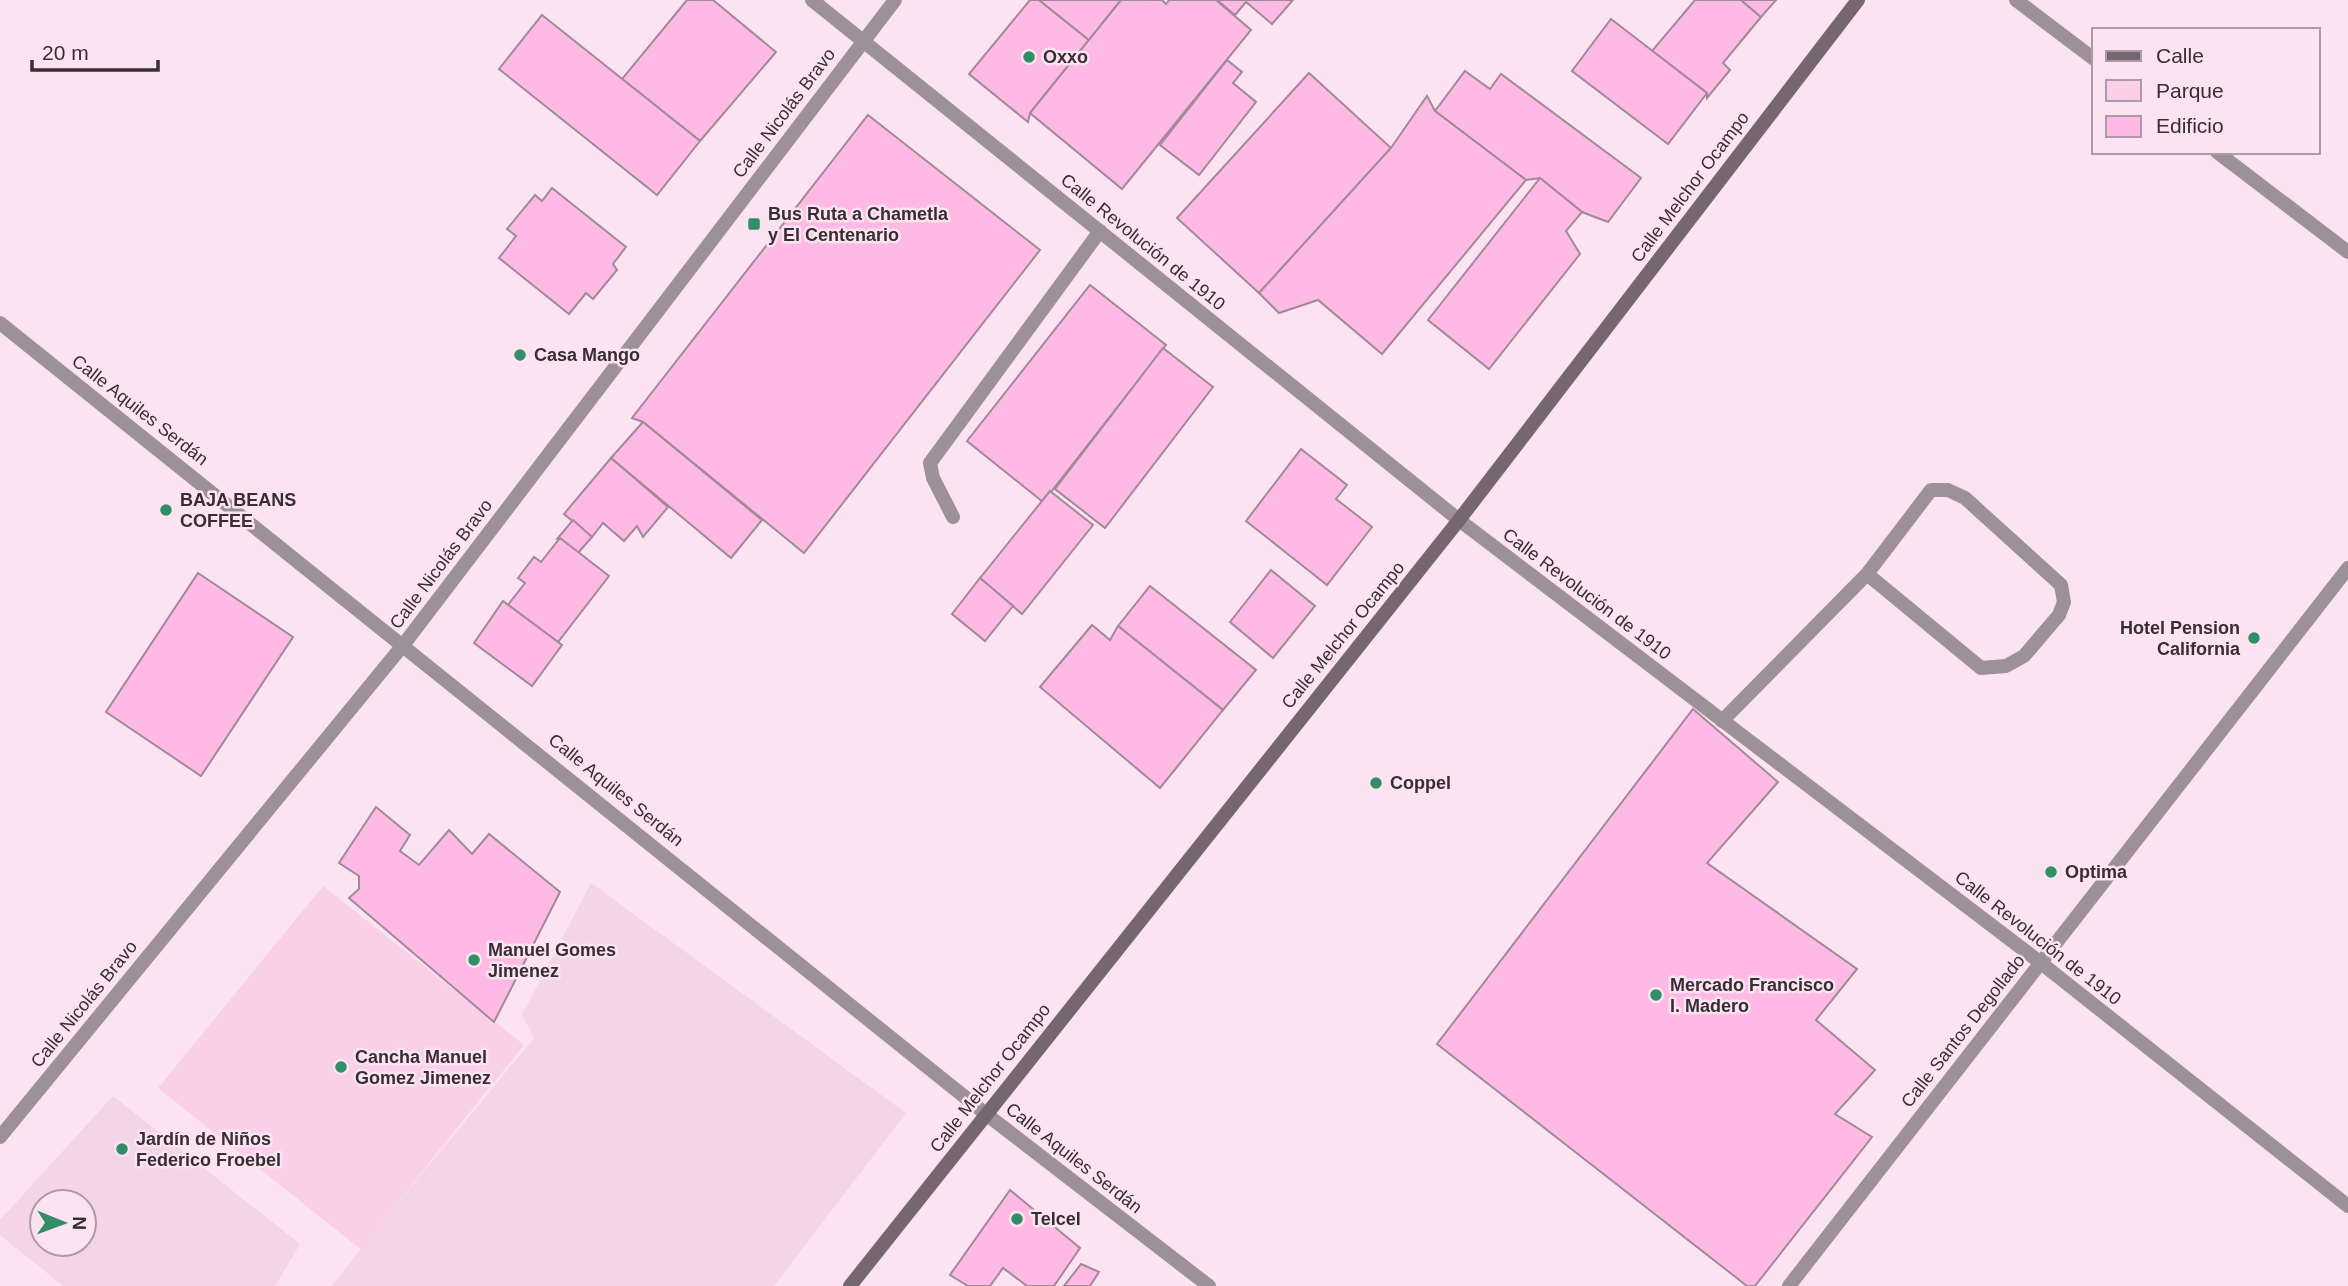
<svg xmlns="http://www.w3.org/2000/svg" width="2348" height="1286" viewBox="0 0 2348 1286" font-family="Helvetica,sans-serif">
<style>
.built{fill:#f4d4e7;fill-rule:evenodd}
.green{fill:#facfe9}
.building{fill:#ffb9e5;stroke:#a18a98;stroke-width:2}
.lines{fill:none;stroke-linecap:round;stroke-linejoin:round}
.lane{stroke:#9c9197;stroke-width:14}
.street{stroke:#9c9197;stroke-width:14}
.secondary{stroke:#75666f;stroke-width:14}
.poi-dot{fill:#318e66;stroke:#fce3f2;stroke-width:2.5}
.labels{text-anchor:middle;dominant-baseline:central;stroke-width:5;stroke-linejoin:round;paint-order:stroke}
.poi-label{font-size:18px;font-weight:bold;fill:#372d33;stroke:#fce3f2;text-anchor:start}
.street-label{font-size:18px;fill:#372d33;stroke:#fce3f2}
</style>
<rect width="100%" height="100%" fill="#fce3f2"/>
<g class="built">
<polygon points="591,883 906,1113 774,1286 332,1286 384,1219 534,1038 522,1015"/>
<path d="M113,1096L300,1244L275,1286H63L0,1235V1220ZM42,1202H84V1244H42Z"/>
</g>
<polygon class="green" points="323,886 524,1045 384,1219 363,1251 158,1088"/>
<g class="building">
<polygon points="687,0 713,0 776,52 700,141 622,79"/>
<polygon points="1030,0 1039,0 1089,40 1030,113 1028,122 969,74"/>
<polygon points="1039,0 1121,0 1089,40"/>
<polygon points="1121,0 1162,0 1166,4 1169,0 1216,0 1251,30 1122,189 1030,113"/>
<polygon points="1217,0 1293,0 1272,24 1246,2 1235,15"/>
<polygon points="1695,0 1741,0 1761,17 1723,63 1730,70 1707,98 1707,93 1652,51"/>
<polygon points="1741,0 1776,0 1761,17"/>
<polygon points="542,15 700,141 657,195 499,69"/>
<polygon points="1611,19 1707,93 1668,144 1572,71"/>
<polygon points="1227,60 1242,72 1233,83 1256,102 1199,175 1160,145"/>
<polygon points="1465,71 1490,89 1501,74 1641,178 1608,222 1582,212 1540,178 1526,180 1435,111"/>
<polygon points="1309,73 1391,148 1259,293 1177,218"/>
<polygon points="1427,96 1435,111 1526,180 1382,354 1318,300 1279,313 1259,293 1391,148"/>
<polygon points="868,115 1040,250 804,553 643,422 632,418"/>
<polygon points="1540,178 1582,212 1566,231 1580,254 1489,369 1428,320"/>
<polygon points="552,188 626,247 613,264 617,270 593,299 586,293 569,314 499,258 516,236 507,229 535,195 542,201"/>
<polygon points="1090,285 1166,345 1043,502 967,441"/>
<polygon points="1163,348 1213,387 1105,528 1055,489"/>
<polygon points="643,422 762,520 731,558 611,458"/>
<polygon points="1301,449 1347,485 1336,499 1372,527 1327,585 1246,521"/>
<polygon points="611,458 668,507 643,537 637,526 624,541 603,523 592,537 564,514"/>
<polygon points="1050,491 1093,525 1022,614 980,578"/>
<polygon points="573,520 592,537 578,553 557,539"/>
<polygon points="560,538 609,576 558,642 508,605 525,583 518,578 534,557 541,562"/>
<polygon points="1271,570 1315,606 1273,658 1230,622"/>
<polygon points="198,573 293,637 201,776 106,712"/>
<polygon points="980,578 1013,606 985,641 952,614"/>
<polygon points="1150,586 1256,670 1223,710 1118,626"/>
<polygon points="503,601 562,645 532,686 474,643"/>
<polygon points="1092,625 1110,640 1118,626 1223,710 1160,788 1040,687"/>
<polygon points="1693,709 1778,782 1707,863 1857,969 1816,1020 1875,1070 1835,1114 1872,1137 1755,1286 1747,1286 1437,1044"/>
<polygon points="376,807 410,835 400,851 419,865 449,830 472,854 489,834 560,892 494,1022 349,898 359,889 359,876 339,863"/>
<polygon points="1010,1190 1080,1248 1054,1286 1027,1286 1003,1268 990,1286 968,1286 950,1275"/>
<polygon points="1081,1264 1099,1272 1090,1286 1064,1286"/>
</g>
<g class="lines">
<g class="lane">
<polyline points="953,517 933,478 930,463 1100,231"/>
<polyline points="1722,721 1867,574 1931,490 1948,490 1965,498 2061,585 2064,602 2059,615 2024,656 2006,666 1981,668 1867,574"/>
</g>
<g class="street">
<polyline points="812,0 1459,520 2041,963 2348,1206"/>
<polyline points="2016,0 2094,59"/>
<polyline points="2217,152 2348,252"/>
<polyline points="0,323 986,1114 1209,1286"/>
<polyline points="0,1137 404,644 895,0"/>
<polyline points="1789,1286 2348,568"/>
</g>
<polyline class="secondary" points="850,1286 1459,520 1858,0"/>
</g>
<g class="poi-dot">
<circle cx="1029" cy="57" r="7"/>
<rect x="747" y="217" width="14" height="14" rx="3.5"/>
<circle cx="520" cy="355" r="7"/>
<circle cx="166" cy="510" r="7"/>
<circle cx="2254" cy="638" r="7"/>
<circle cx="1376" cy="783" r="7"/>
<circle cx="2051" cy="872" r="7"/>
<circle cx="474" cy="960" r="7"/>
<circle cx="1656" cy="995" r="7"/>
<circle cx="341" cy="1067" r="7"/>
<circle cx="122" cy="1149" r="7"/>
<circle cx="1017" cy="1219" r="7"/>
</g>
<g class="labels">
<g class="poi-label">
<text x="1043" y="57">Oxxo</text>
<text x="768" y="214">Bus Ruta a Chametla<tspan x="768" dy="21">y El Centenario</tspan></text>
<text x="534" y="355">Casa Mango</text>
<text x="180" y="500">BAJA BEANS<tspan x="180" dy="21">COFFEE</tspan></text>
<text x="2240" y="628" text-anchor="end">Hotel Pension<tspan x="2240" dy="21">California</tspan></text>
<text x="1390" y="783">Coppel</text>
<text x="2065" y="872">Optima</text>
<text x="488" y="950">Manuel Gomes<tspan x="488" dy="21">Jimenez</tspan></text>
<text x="1670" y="985">Mercado Francisco<tspan x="1670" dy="21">I. Madero</tspan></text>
<text x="355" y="1057">Cancha Manuel<tspan x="355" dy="21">Gomez Jimenez</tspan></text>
<text x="136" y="1139">Jardín de Niños<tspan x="136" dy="21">Federico Froebel</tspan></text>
<text x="1031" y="1219">Telcel</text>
</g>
<g class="street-label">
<text transform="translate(784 113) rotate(-53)">Calle Nicolás Bravo</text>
<text transform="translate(1690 187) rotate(-53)">Calle Melchor Ocampo</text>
<text transform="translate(1143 242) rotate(39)">Calle Revolución de 1910</text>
<text transform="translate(140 410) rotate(38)">Calle Aquiles Serdán</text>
<text transform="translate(441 564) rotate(-53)">Calle Nicolás Bravo</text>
<text transform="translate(1587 594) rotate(37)">Calle Revolución de 1910</text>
<text transform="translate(1343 635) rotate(-51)">Calle Melchor Ocampo</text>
<text transform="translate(616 790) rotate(39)">Calle Aquiles Serdán</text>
<text transform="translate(2038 938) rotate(38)">Calle Revolución de 1910</text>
<text transform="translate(84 1004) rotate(-51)">Calle Nicolás Bravo</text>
<text transform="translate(1963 1031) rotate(-52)">Calle Santos Degollado</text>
<text transform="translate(990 1078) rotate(-52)">Calle Melchor Ocampo</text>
<text transform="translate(1074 1158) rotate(38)">Calle Aquiles Serdán</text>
</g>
</g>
<rect x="2092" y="28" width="228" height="126" fill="#fce3f2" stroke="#ad9aa6" stroke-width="2"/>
<rect x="2106" y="51" width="35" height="10" fill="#75666f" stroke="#ad9aa6" stroke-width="2"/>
<text x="2156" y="63" font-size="21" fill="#372d33">Calle</text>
<rect x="2106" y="80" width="35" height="21" fill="#facfe9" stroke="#ad9aa6" stroke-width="2"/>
<text x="2156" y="98" font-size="21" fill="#372d33">Parque</text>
<rect x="2106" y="116" width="35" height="21" fill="#ffb9e5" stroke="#ad9aa6" stroke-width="2"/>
<text x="2156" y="133" font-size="21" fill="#372d33">Edificio</text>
<g transform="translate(63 1223) rotate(91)"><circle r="33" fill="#fce3f2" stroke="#ad9aa6" stroke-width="2"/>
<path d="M0-5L12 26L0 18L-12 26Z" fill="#318e66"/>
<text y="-10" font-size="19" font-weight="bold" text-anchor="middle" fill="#372d33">N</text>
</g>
<path d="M32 60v10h126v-10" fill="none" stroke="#372d33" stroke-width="3.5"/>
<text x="42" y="60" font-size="21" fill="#372d33" stroke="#fce3f2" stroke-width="5" paint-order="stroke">20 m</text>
</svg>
